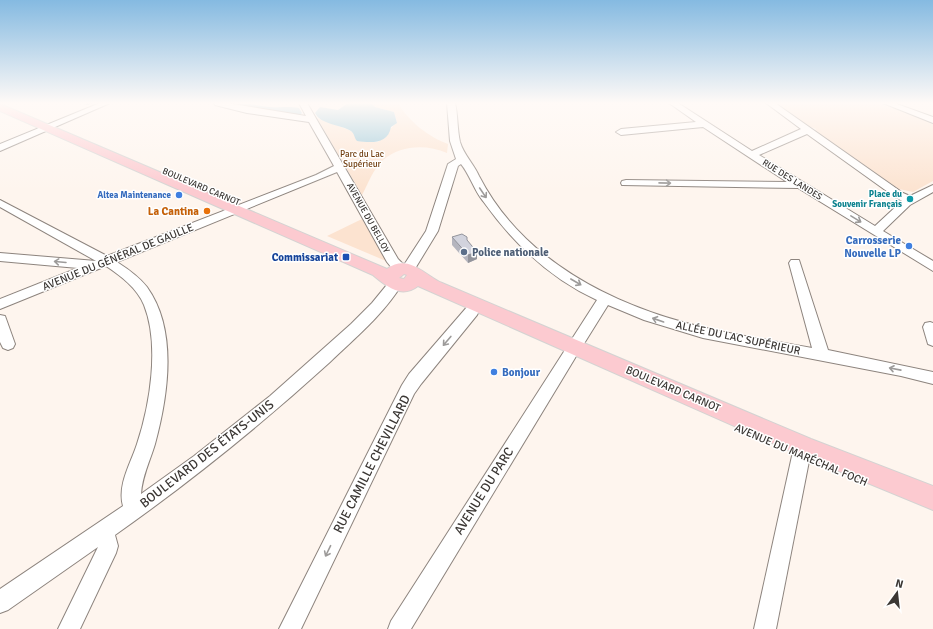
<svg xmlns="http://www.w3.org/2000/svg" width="933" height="629" viewBox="0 0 933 629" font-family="Signika,sans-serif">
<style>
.green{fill:#fce3d0}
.water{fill:#90c3d6}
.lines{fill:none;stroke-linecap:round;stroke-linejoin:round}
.minor-casing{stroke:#8d847e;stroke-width:2}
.major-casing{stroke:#d4d3d2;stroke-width:2}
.minor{fill:#fff;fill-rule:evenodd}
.major{fill:#fccad0;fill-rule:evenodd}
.wall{fill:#b5b5be}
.shaded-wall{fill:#93949b}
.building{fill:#d2d3dd;stroke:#93949b}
.oneway{stroke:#9d9b9a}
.shop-dot{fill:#3f7fe0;stroke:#fff;stroke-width:1.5}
.culture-dot{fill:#0f9aa8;stroke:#fff;stroke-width:1.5}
.food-dot{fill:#e8710a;stroke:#fff;stroke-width:1.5}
.service-dot{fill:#5c6f8a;stroke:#fff;stroke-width:1.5}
.transit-dot{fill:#1a4fb4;stroke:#fff;stroke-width:1.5}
.labels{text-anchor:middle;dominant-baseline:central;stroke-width:3;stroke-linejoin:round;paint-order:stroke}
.far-park-label{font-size:9px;fill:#703e10;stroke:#fff}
.far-street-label{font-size:9px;fill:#3b3734;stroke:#fff}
.far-culture-label{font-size:9px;font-weight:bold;fill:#0d838f;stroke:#fff;text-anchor:end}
.far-shop-label{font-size:9px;font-weight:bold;fill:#366cbe;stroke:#fff;text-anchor:end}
.food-label{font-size:11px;font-weight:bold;fill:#c56008;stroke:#fff;text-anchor:end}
.shop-label{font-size:11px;font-weight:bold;fill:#366cbe;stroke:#fff;text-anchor:end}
.service-label{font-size:11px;font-weight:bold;fill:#4e5e75;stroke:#fff;text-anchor:start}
.street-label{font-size:11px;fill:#3b3734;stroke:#fff}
.transit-label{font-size:11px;font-weight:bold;fill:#164399;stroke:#fff;text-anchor:end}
.near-street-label{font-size:13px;fill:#3b3734;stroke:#fff}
</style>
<rect width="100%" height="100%" fill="#fef5ee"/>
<g class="green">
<path d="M371,103H398C408,121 429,137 448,144L447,153C426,144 401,145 383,160C373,169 368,184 362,195L317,118L349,130L354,133L357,141L378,142L397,122L394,112L375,107Z"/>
<polygon points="774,103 882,103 933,124 933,181 913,192 899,189 814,131 816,129 806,125"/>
<polygon points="362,219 386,261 327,236"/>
</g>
<g class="water">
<path d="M236,103C248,103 258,106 270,107C280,108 290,106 299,108L302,113L300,115L246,108Z"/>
<path d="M348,103H371L375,107L394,112L397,123L391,127C388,144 372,143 357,141C354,138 355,134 351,131C340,124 321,125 315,113L320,107L338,110Z"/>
</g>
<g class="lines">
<defs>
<g id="minor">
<polygon points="100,103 110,103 0,151 0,144"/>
<path d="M214,103H227L306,116L299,103H307L398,259L404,265L426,231L448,164L456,159L450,141L447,103H455C458,115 457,129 460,142C464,155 473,163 479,176C522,260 613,306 702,327C738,336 776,341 812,348L789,263L791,260H799L828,350L933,372V384L901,376L703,338L644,320L608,305L580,350L576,351L577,354L575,358L411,629H388L391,621L565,350L569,348L568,346L570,342L597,300C549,278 513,243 483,201C474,190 470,175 461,164L458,166L438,231L413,272H395L387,262L337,172L117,262C128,269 139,277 147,287C178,330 168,396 155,444C150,461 142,476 141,494L194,456L270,396L351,324L372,303L390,281H400L402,284C384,314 355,338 330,362C262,424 190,482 115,535L118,546L116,553L80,629H58L98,547L8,610L0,613V589L123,506C117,485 131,463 137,444C150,405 160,345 144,305C137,288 121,276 106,266L0,309V299L78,268L0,261V253L96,261L0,207V200L107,256L316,175L334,166L309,122L247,113L215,105Z"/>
<path d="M669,103H678L752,151L801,129L766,103H775L903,193L910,196L933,185V192L910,205L883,231L933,261V271L798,188L622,185L621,183L622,181L626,180L787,182L703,127L621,135L616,132L621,129L696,122ZM807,134L895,197L902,201L875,226L759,155Z"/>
<polygon points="883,103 894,103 933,117 933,123"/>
<polygon points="472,306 477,307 479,311 477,315 421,384 414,394 301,629 279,629 402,385 409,374 467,307"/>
<polygon points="0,315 5,316 15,344 13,348 8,350 3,348 0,342"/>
<polygon points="930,322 933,323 933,346 928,344 923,327 925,323"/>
<polygon points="801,448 807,450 810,456 776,629 754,629 792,456 795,450"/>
</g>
<path id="major" d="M0,104L387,269C408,253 424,275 442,283L811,439L933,486V510L795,453L418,286C401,299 386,286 373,275L0,111ZM404,274L407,275L404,279L399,278Z"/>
</defs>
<use href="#minor" class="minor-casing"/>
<use href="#major" class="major-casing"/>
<use href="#minor" class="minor"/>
<use href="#major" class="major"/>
</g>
<g class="wall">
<polygon points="79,103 94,103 87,105"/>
<polygon points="452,237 467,240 477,259 468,263 452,245"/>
</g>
<g class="shaded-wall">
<polygon points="85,103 94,103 87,105"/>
<polygon points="477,252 477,259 468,263 468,255"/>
</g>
<polygon class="building" points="462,234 467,237 467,240 477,252 468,255 452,237"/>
<defs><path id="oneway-shaft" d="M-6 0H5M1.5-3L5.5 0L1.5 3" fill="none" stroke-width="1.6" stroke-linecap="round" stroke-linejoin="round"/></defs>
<g class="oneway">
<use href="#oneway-shaft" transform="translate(665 183) rotate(1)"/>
<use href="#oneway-shaft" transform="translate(483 193) rotate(56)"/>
<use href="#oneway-shaft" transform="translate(856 219) rotate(31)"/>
<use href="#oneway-shaft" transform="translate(60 262) rotate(-175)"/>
<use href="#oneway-shaft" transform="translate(576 282) rotate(30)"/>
<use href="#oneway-shaft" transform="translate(658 320) rotate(-161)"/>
<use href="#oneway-shaft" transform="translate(447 341) rotate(130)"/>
<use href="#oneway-shaft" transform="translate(895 369) rotate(-169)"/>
<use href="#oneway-shaft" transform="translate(328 551) rotate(116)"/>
</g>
<linearGradient id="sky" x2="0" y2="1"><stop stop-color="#85bae1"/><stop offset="0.54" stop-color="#fffaf7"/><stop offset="1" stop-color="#fffaf7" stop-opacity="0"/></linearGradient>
<rect width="933" height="191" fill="url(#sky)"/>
<g class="shop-dot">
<circle cx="179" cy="195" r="4"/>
<circle cx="909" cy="246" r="4"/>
<circle cx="494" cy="372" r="4"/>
</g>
<circle class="culture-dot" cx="910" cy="199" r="4"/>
<circle class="food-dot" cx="207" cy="211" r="4"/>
<circle class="service-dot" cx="464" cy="252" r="4"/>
<rect class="transit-dot" x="342" y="253" width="8" height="8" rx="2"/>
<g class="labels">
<g class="far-park-label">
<text x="362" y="154">Parc du Lac<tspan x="362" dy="10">Supérieur</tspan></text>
</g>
<g class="far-street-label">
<text transform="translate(792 180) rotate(32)">RUE DES LANDES</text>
<text transform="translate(201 187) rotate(23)">BOULEVARD CARNOT</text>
<text transform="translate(368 218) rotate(61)">AVENUE DU BELLOY</text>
</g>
<g class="far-culture-label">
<text x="902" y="194">Place du<tspan x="902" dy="10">Souvenir Français</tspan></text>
</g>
<g class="far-shop-label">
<text x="171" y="195">Altea Maintenance</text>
</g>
<g class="food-label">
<text x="199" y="211">La Cantina</text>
</g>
<g class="shop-label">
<text x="901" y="240">Carrosserie<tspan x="901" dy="13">Nouvelle LP</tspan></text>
<text x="502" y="372" text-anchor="start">Bonjour</text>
</g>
<g class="service-label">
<text x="472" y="252">Police nationale</text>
</g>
<g class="street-label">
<text transform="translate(118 257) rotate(-22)">AVENUE DU GÉNÉRAL DE GAULLE</text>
<text transform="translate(738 338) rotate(12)">ALLÉE DU LAC SUPÉRIEUR</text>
<text transform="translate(673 389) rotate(23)">BOULEVARD CARNOT</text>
<text transform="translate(801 455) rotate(23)">AVENUE DU MARÉCHAL FOCH</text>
</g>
<g class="transit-label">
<text x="338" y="257">Commissariat</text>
</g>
<g class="near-street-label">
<text transform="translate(207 454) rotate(-38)">BOULEVARD DES ÉTATS-UNIS</text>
<text transform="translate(372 464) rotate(-63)">RUE CAMILLE CHEVILLARD</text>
<text transform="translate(484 491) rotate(-58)">AVENUE DU PARC</text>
</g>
</g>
<g transform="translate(897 593) rotate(15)" stroke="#ffffff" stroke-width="3" paint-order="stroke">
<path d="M0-3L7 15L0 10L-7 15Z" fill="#3b3734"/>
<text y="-6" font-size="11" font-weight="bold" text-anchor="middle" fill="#3b3734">N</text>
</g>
</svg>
